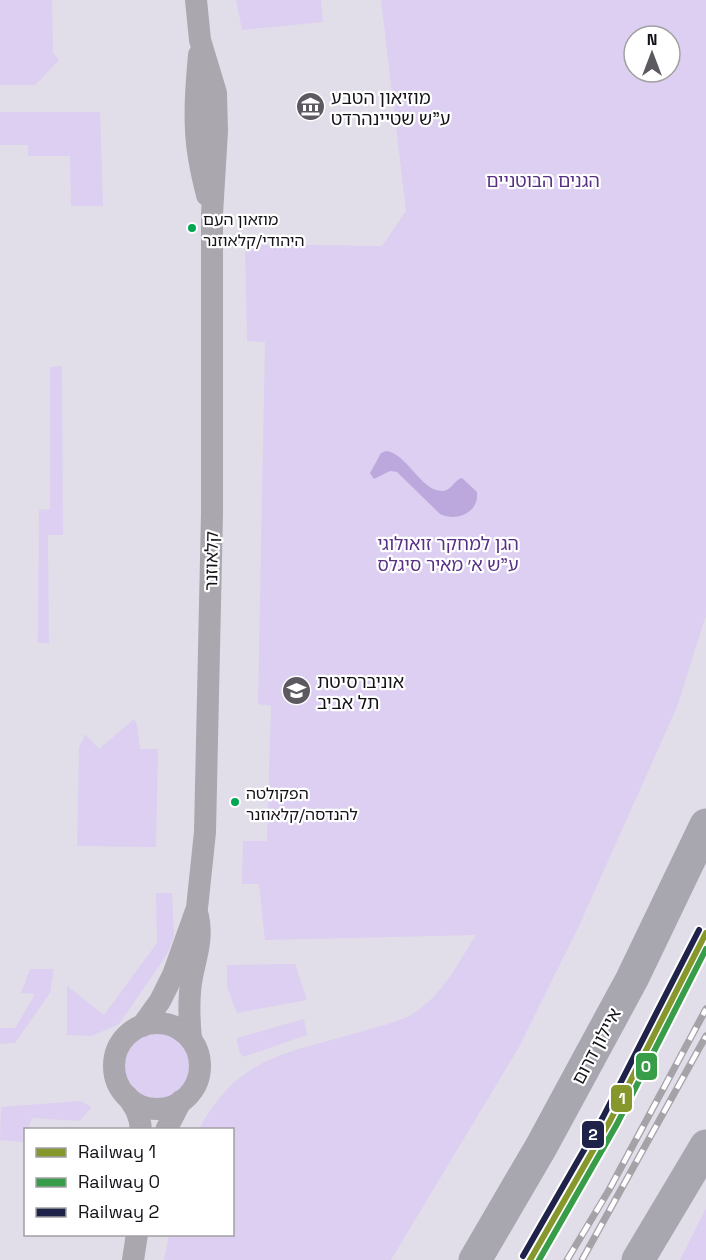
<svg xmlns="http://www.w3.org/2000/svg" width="706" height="1260" viewBox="0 0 706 1260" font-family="'Space Grotesk','Noto Sans Hebrew',sans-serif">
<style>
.green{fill:#dccff1;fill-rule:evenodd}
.water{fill:#bda8dd}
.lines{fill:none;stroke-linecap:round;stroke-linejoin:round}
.minor{stroke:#aaa7ae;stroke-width:22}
.highway{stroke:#a8a6ae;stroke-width:33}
.rail-casing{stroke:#a5a2a8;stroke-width:7}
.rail{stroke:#fff;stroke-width:4.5;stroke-dasharray:14;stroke-linecap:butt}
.rail-1-casing{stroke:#fff;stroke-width:10}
.rail-2-casing{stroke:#fff;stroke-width:10}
.rail-3-casing{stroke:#fff;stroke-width:10}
.rail-1{stroke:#86972c;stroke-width:6}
.rail-2{stroke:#389d48;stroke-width:6}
.rail-3{stroke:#1f234a;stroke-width:6}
.bus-dot{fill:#00a651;stroke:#fff;stroke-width:2}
.labels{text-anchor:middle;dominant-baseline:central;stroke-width:4.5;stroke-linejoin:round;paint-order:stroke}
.bus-label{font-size:16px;fill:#141218;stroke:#fff;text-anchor:start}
.poi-label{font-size:18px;fill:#141218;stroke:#fff;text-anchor:start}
.park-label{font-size:18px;fill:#573083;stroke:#fff}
.street-label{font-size:18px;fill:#141218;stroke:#fff}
.line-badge{stroke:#fff;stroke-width:2}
.badge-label{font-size:16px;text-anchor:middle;font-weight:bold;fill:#fff}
</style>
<rect width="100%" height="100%" fill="#e2dee9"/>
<g class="green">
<polygon points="0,0 52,0 53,53 59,60 35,85 0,85"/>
<polygon points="236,0 321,0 323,22 242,30"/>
<path d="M381,0H706V615L677,707L578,928L519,1047L391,1260H164L169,1235L232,1234V1130L199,1129C241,1051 294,1053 370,1029C388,1024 406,1020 421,1008C445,990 460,960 476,935L265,940L259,884H242L243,841H267L271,706L258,704L265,342L247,341L245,244L382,246L406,211ZM634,36H670V72H634Z"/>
<polygon points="0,112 100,112 103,206 71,206 70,156 28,156 28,145 0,145"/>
<polygon points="62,366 63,535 48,535 49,643 38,643 39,510 50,509 50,367"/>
<polygon points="134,719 137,725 140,749 158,749 156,847 77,846 79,748 85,734 99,749"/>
<polygon points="156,893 172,893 174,937 166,956 119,1024 92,1036 67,1035 67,986 104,1015 157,943"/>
<polygon points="295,964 307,1000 237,1013 227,987 227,965"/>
<polygon points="30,969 54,969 50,993 15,1043 0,1044 0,1028 15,1028 35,994 21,993"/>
<path d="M304,1019L307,1035L243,1057C239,1051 237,1046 237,1038Z"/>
<circle cx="157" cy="1065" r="34"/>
<polygon points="80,1101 92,1107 79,1121 32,1118 28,1129 26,1130 24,1142 0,1140 1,1107"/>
<polygon points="706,1208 706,1260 680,1260"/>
</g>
<path class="water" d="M386,451C407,453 421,492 443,491C452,490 454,480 462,478L477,492C479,513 457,522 440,514L397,472L390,471L374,479L370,473L381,453Z"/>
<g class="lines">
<g class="minor">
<path d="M199,55C196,89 193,124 199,158C201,170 204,183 207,195"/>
<circle cx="157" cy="1066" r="43"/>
<polyline points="142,1026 160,1001 173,975 197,908 205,832 212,513 212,214 217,131 216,93 200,40 196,0"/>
<path d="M191,1039C189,1018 188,998 192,977C196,956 203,938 198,916"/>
<path d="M127,1096C135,1107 140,1115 141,1130"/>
<polyline points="166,1130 181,1101"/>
<polyline points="133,1260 137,1234"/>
</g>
<g class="highway">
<polyline points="475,1260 541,1147 632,979 706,825"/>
<polyline points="638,1260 706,1146"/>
</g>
<defs>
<g id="rail">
<polyline points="567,1260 609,1190 706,1009"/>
<polyline points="582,1260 706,1036"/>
</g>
</defs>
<use href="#rail" class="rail-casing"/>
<use href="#rail" class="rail"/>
<defs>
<polyline id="rail-1" points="530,1260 610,1121 706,933"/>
<polyline id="rail-2" points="539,1260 617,1124 706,949"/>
<polyline id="rail-3" points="523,1256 603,1117 699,930"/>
</defs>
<use href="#rail-1" class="rail-1-casing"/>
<use href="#rail-2" class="rail-2-casing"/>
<use href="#rail-3" class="rail-3-casing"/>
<use href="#rail-1" class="rail-1"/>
<use href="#rail-2" class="rail-2"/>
<use href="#rail-3" class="rail-3"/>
</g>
<defs>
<symbol id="museum-disc" viewBox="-11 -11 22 22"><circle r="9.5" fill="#5c5961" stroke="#fff"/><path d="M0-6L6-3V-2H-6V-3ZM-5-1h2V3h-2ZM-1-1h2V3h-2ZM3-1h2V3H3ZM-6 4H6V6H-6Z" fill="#fff"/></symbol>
<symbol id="university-disc" viewBox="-11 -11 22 22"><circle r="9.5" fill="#5c5961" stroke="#fff"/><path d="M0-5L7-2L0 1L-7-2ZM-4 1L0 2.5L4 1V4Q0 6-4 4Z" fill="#fff"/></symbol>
</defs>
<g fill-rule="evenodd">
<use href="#museum-disc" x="294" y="90" width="33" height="33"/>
<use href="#university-disc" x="280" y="674" width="33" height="33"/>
</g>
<g class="bus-dot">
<circle cx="192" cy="228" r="5"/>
<circle cx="235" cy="802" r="5"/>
</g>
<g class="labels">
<g class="bus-label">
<text x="203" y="219">מוזאון העם<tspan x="203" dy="21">היהודי/קלאוזנר</tspan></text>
<text x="246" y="793">הפקולטה<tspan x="246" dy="21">להנדסה/קלאוזנר</tspan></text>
</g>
<g class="poi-label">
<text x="331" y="97">מוזיאון הטבע<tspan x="331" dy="21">ע"ש שטיינהרדט</tspan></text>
<text x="317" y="681">אוניברסיטת<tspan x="317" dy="21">תל אביב</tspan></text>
</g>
<g class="park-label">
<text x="543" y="180">הגנים הבוטניים</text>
<text x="448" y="543">הגן למחקר זואולוגי<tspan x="448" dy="21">ע"ש א׳ מאיר סיגלס</tspan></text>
</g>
<g class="street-label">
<text transform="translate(211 561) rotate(-89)">קלאוזנר</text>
<text transform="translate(596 1046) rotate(-62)">איילון דרום</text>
</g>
</g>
<g class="line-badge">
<rect x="635" y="1052" width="23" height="29" rx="6" fill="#389d48"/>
<rect x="610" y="1084" width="23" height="29" rx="6" fill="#86972c"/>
<rect x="581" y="1120" width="24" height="29" rx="6" fill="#1f234a"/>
</g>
<g class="badge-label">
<text x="646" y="1072">0</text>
<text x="622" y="1104">1</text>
<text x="593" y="1140">2</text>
</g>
<rect x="24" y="1128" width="210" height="108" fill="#ffffff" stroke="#a1a0a3" stroke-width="1.5"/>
<rect x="36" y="1148" width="30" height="9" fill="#86972c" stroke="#a1a0a3" stroke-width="1.5"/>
<text x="78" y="1158" font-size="18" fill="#141218">Railway 1</text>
<rect x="36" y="1178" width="30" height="9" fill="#389d48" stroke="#a1a0a3" stroke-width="1.5"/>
<text x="78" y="1188" font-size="18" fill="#141218">Railway 0</text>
<rect x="36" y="1208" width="30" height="9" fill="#1f234a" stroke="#a1a0a3" stroke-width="1.5"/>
<text x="78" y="1218" font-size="18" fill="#141218">Railway 2</text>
<g transform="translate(652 54)"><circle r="28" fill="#ffffff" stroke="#a1a0a3" stroke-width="1.5"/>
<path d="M0-4.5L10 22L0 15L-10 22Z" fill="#5c5961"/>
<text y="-9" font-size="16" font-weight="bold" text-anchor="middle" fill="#141218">N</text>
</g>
</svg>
